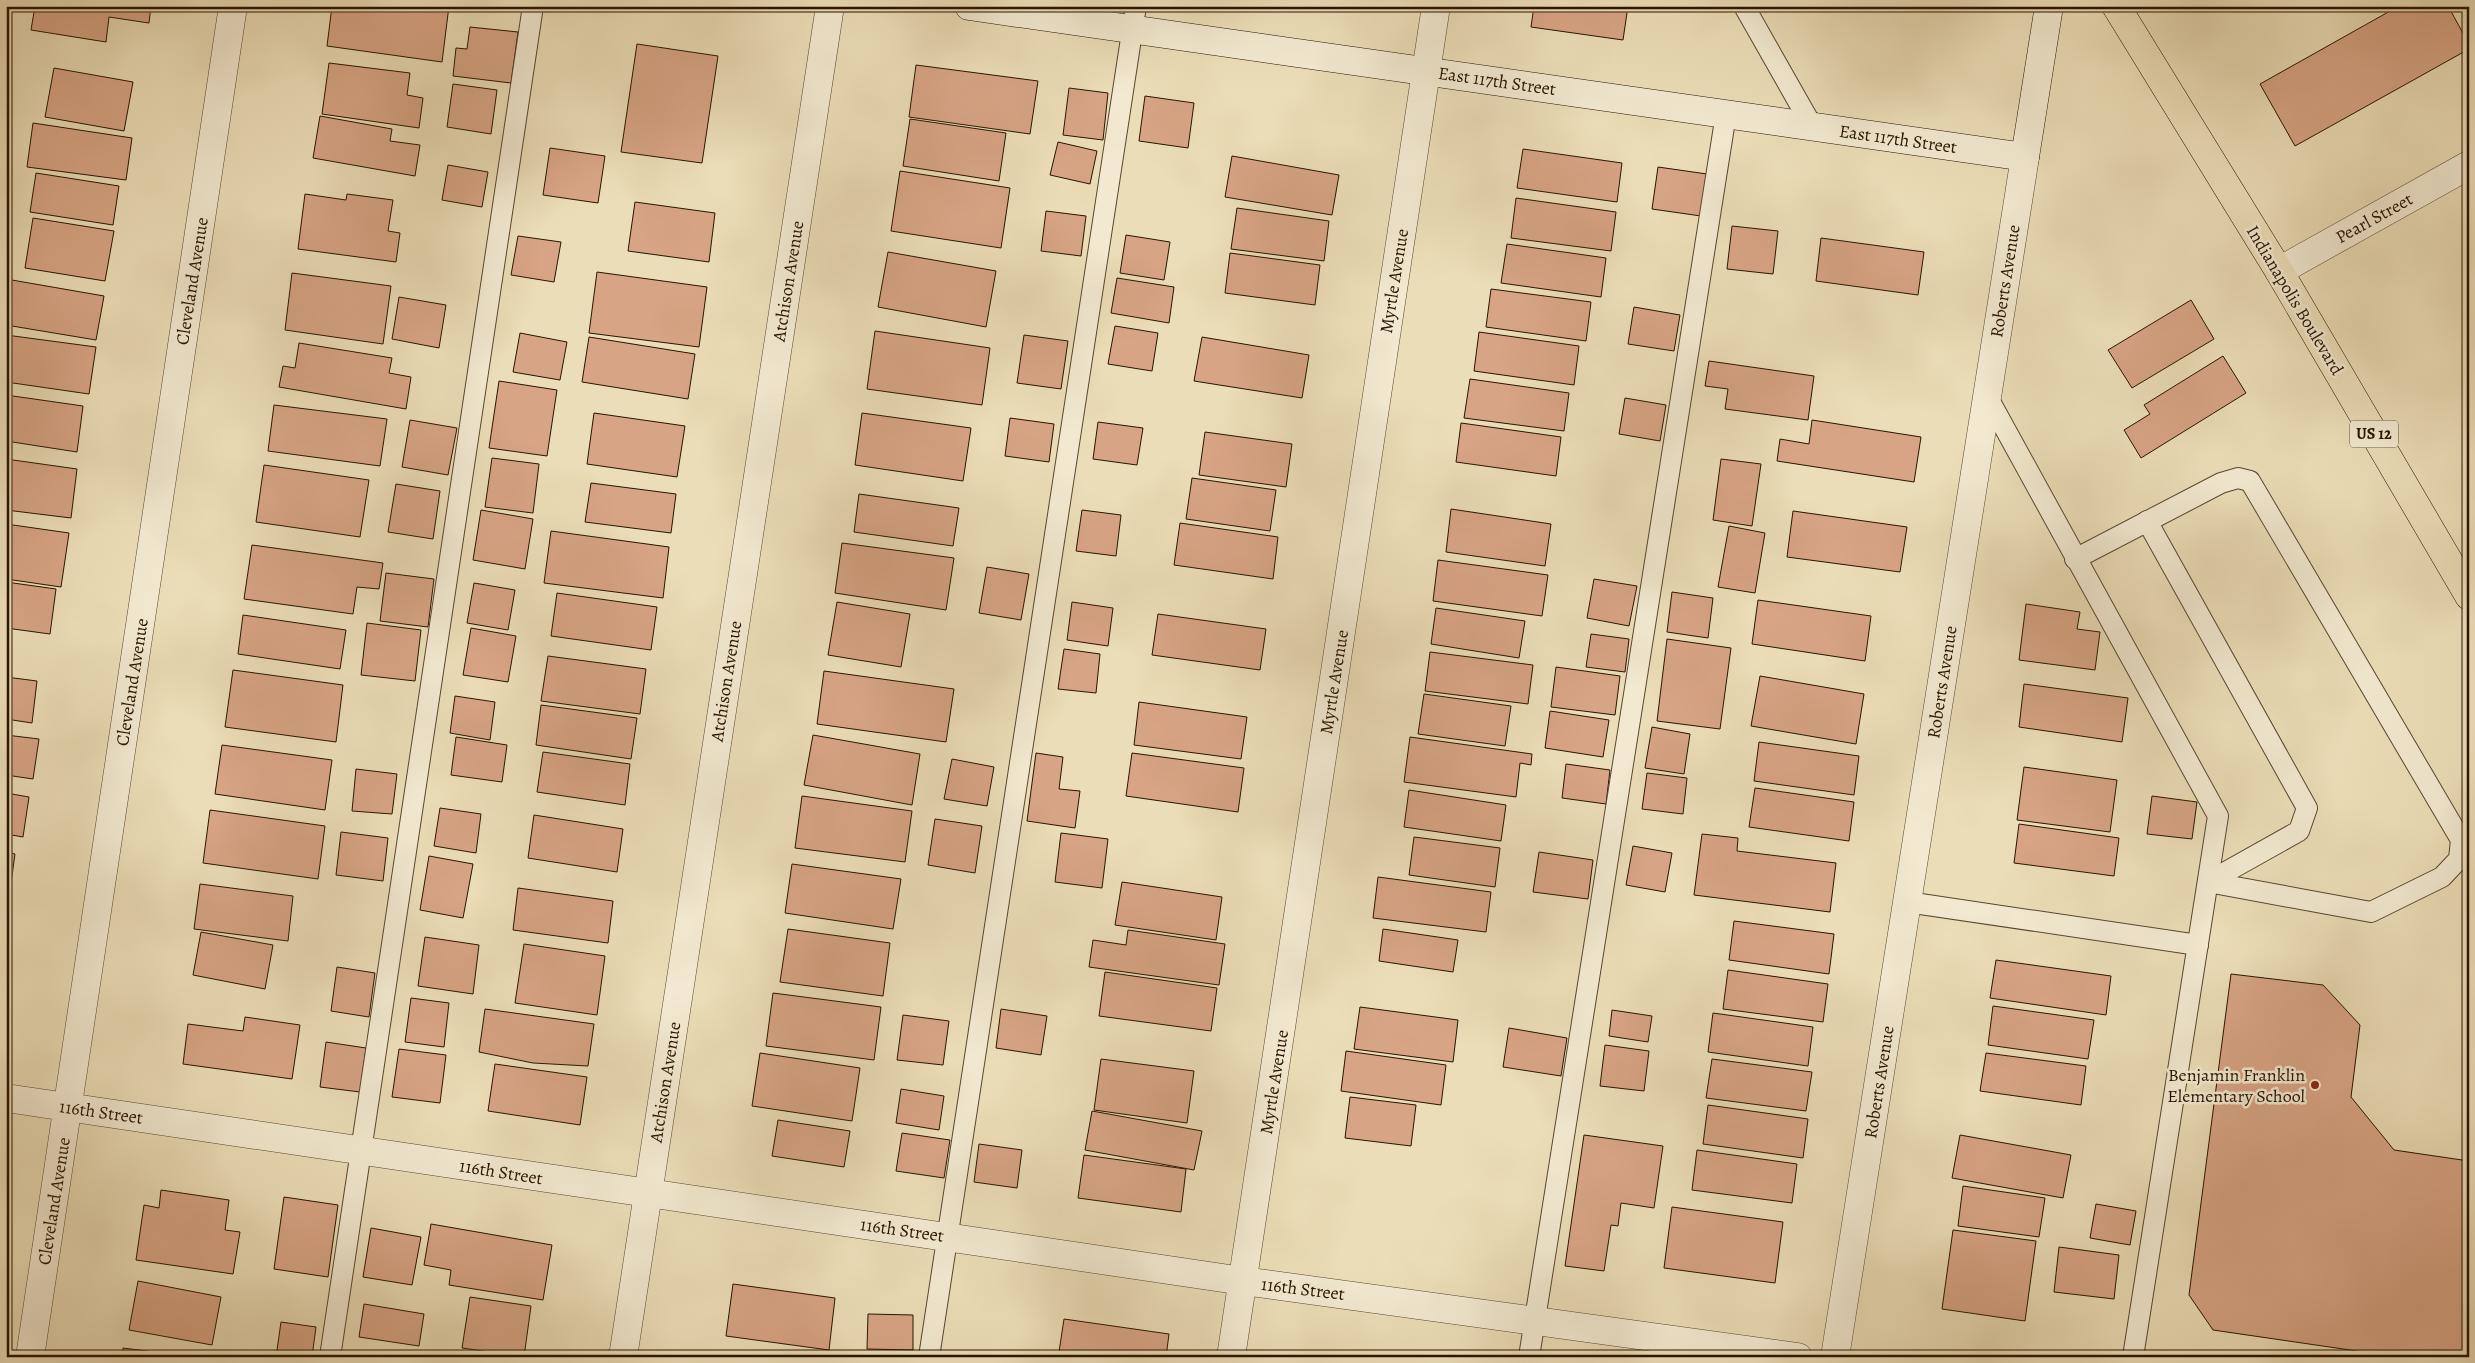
<svg xmlns="http://www.w3.org/2000/svg" width="2475" height="1363" viewBox="0 0 2475 1363" font-family="Alegreya,serif">
<style>
.building{fill:#d7a485;stroke:#281401}
.lines{fill:none;stroke-linecap:round;stroke-linejoin:round}
.lane-casing{stroke:#59462e;stroke-width:22}
.street-casing{stroke:#59462e;stroke-width:29}
.secondary-casing{stroke:#281401;stroke-width:29}
.primary-casing{stroke:#281401;stroke-width:29}
.lane{stroke:#f2e9d0;stroke-width:20}
.street{stroke:#f2e9d0;stroke-width:28}
.secondary{stroke:#f2e9d0;stroke-width:28}
.primary{stroke:#ebddb7;stroke-width:28}
.poi-dot{fill:#8f2418;stroke:#f2e9d0;stroke-width:2}
.labels{text-anchor:middle;dominant-baseline:central;stroke-width:5;stroke-linejoin:round;paint-order:stroke}
.shield{fill:#f2e9d0;stroke:#65543f;stroke-width:1}
.shield-label{font-size:16px;font-weight:bold;fill:#281401}
.street-label{font-size:18px;fill:#281401;stroke:#f2e9d0}
.poi-label{font-size:18px;fill:#281401;stroke:#f2e9d0;text-anchor:end}
</style>
<rect width="100%" height="100%" fill="#ebddb7"/>
<filter id="stains"><feTurbulence type="fractalNoise" baseFrequency=".004" numOctaves="4"/><feColorMatrix values="0 0 0 0 .2 0 0 0 0 .09 0 0 0 0 .02 0 0 0 .5 -.17"/></filter>
<radialGradient id="worn" r=".72"><stop offset=".6" stop-color="#630" stop-opacity="0"/><stop offset="1" stop-color="#630" stop-opacity=".3"/></radialGradient>
<g class="building">
<polygon points="35,6 151,6 149,23 109,17 106,42 31,30"/>
<polygon points="332,6 449,6 442,62 327,46"/>
<polygon points="1534,6 1628,6 1623,40 1531,27"/>
<polygon points="2399,6 2448,6 2469,44 2469,49 2295,146 2260,84"/>
<polygon points="470,27 518,32 511,83 453,76 456,48 467,49"/>
<polygon points="637,44 718,56 702,163 621,152"/>
<polygon points="329,63 410,73 407,95 423,98 419,128 322,114"/>
<polygon points="916,65 1038,81 1030,134 909,117"/>
<polygon points="54,68 133,82 124,131 45,117"/>
<polygon points="453,84 497,90 491,134 447,127"/>
<polygon points="1069,88 1108,93 1103,140 1063,135"/>
<polygon points="1145,96 1194,103 1188,148 1139,141"/>
<polygon points="320,116 392,129 390,141 420,145 415,176 313,158"/>
<polygon points="910,119 1006,133 999,181 903,166"/>
<polygon points="33,123 132,138 126,180 27,167"/>
<polygon points="1058,142 1097,151 1090,184 1050,175"/>
<polygon points="550,148 605,156 598,203 543,195"/>
<polygon points="1523,149 1622,163 1617,202 1517,188"/>
<polygon points="1232,156 1339,175 1332,215 1225,197"/>
<polygon points="448,165 488,172 482,207 442,200"/>
<polygon points="1658,167 1707,174 1701,216 1652,209"/>
<polygon points="900,171 1010,188 1001,248 891,231"/>
<polygon points="36,173 119,186 113,225 30,212"/>
<polygon points="305,194 346,200 347,194 393,200 388,231 400,233 396,262 298,249"/>
<polygon points="1516,198 1616,212 1611,251 1511,238"/>
<polygon points="635,202 715,213 709,262 628,251"/>
<polygon points="1237,208 1329,221 1324,261 1231,249"/>
<polygon points="1046,211 1086,216 1081,256 1041,251"/>
<polygon points="33,218 114,231 105,281 25,268"/>
<polygon points="1732,226 1778,231 1773,274 1727,269"/>
<polygon points="1126,235 1170,242 1164,280 1120,273"/>
<polygon points="518,236 561,242 554,282 511,275"/>
<polygon points="1821,238 1924,252 1918,295 1816,281"/>
<polygon points="1507,244 1606,258 1601,297 1501,283"/>
<polygon points="888,252 996,271 986,327 878,307"/>
<polygon points="1230,253 1320,265 1315,305 1225,293"/>
<polygon points="597,272 707,287 699,347 589,333"/>
<polygon points="292,273 391,286 383,344 285,330"/>
<polygon points="1117,278 1174,287 1169,323 1111,313"/>
<polygon points="6,279 104,296 96,340 6,325"/>
<polygon points="1491,289 1591,302 1586,341 1486,327"/>
<polygon points="399,297 446,305 439,348 392,339"/>
<polygon points="2191,300 2214,339 2132,388 2108,350"/>
<polygon points="1634,307 1680,315 1674,351 1628,344"/>
<polygon points="1115,326 1158,333 1152,371 1108,364"/>
<polygon points="875,331 990,348 982,405 867,389"/>
<polygon points="1479,332 1579,346 1574,385 1474,371"/>
<polygon points="520,333 567,342 560,380 513,372"/>
<polygon points="6,335 96,347 89,394 6,382"/>
<polygon points="1024,335 1068,341 1061,389 1017,383"/>
<polygon points="589,337 695,354 688,399 582,382"/>
<polygon points="1202,337 1309,355 1302,398 1194,381"/>
<polygon points="299,343 392,358 389,373 411,377 406,409 279,387 283,366 295,368"/>
<polygon points="2223,356 2246,393 2141,458 2124,430 2150,414 2144,405"/>
<polygon points="1709,361 1814,376 1808,420 1725,409 1728,389 1705,386"/>
<polygon points="1470,379 1569,393 1564,431 1464,418"/>
<polygon points="499,381 557,390 547,456 489,448"/>
<polygon points="6,395 83,406 77,452 6,441"/>
<polygon points="1625,398 1666,405 1660,441 1619,434"/>
<polygon points="274,405 387,419 380,466 268,451"/>
<polygon points="594,413 685,426 677,477 587,464"/>
<polygon points="862,413 971,428 963,481 855,465"/>
<polygon points="1010,418 1054,424 1049,462 1005,456"/>
<polygon points="410,420 457,428 448,475 402,467"/>
<polygon points="1812,420 1921,437 1914,482 1777,461 1780,439 1809,444"/>
<polygon points="1098,422 1143,428 1137,465 1093,459"/>
<polygon points="1461,423 1561,437 1556,476 1456,462"/>
<polygon points="1205,432 1292,444 1286,487 1199,475"/>
<polygon points="492,458 539,464 533,513 485,507"/>
<polygon points="6,459 77,469 71,518 6,510"/>
<polygon points="1721,459 1761,464 1752,526 1713,520"/>
<polygon points="264,465 369,480 360,537 256,522"/>
<polygon points="1192,478 1276,490 1270,531 1186,519"/>
<polygon points="591,483 676,494 671,533 585,522"/>
<polygon points="396,484 440,491 433,539 388,532"/>
<polygon points="859,494 959,508 953,546 854,532"/>
<polygon points="1451,509 1551,524 1545,566 1446,552"/>
<polygon points="481,510 533,519 525,569 473,560"/>
<polygon points="1082,510 1121,515 1116,556 1076,551"/>
<polygon points="1793,511 1907,527 1900,572 1787,557"/>
<polygon points="1180,523 1278,537 1273,579 1174,565"/>
<polygon points="6,524 69,533 61,587 6,579"/>
<polygon points="1729,526 1765,533 1755,593 1718,587"/>
<polygon points="551,531 669,547 663,598 544,583"/>
<polygon points="842,543 954,558 946,610 835,593"/>
<polygon points="252,545 383,563 379,589 357,587 353,614 244,599"/>
<polygon points="1438,560 1548,575 1542,616 1433,601"/>
<polygon points="987,567 1029,574 1021,620 979,613"/>
<polygon points="386,573 434,579 428,627 380,621"/>
<polygon points="1594,579 1637,586 1629,626 1587,618"/>
<polygon points="6,582 56,589 50,634 6,628"/>
<polygon points="474,583 515,590 508,630 467,623"/>
<polygon points="1672,592 1713,598 1708,638 1667,632"/>
<polygon points="557,593 657,607 651,650 551,636"/>
<polygon points="1758,600 1871,616 1865,661 1752,644"/>
<polygon points="837,602 910,614 901,667 828,655"/>
<polygon points="1072,602 1113,608 1108,646 1067,640"/>
<polygon points="2026,604 2080,612 2077,629 2100,632 2095,670 2019,660"/>
<polygon points="1436,608 1525,621 1519,658 1431,644"/>
<polygon points="1158,614 1266,629 1260,670 1152,655"/>
<polygon points="243,615 346,630 340,669 238,654"/>
<polygon points="367,623 421,630 415,681 361,675"/>
<polygon points="471,628 516,636 508,682 463,675"/>
<polygon points="1591,634 1629,639 1625,672 1586,667"/>
<polygon points="1667,639 1731,648 1720,729 1657,721"/>
<polygon points="1064,649 1100,654 1096,693 1058,689"/>
<polygon points="1430,652 1533,665 1528,704 1425,691"/>
<polygon points="548,656 646,669 640,714 541,701"/>
<polygon points="1556,667 1620,676 1615,715 1551,707"/>
<polygon points="233,670 343,685 336,742 225,727"/>
<polygon points="824,671 954,689 946,742 817,724"/>
<polygon points="1760,676 1864,694 1856,744 1751,726"/>
<polygon points="6,677 37,681 32,723 6,719"/>
<polygon points="2024,684 2128,698 2122,742 2019,727"/>
<polygon points="1424,694 1511,706 1505,746 1418,734"/>
<polygon points="455,696 495,702 490,740 450,733"/>
<polygon points="1139,702 1247,717 1241,759 1134,745"/>
<polygon points="541,705 637,718 631,759 536,745"/>
<polygon points="1550,711 1609,720 1603,757 1545,748"/>
<polygon points="1652,727 1690,734 1684,774 1645,768"/>
<polygon points="6,735 39,739 33,779 6,775"/>
<polygon points="813,735 920,754 912,805 804,785"/>
<polygon points="456,737 507,745 502,782 451,775"/>
<polygon points="1410,737 1532,754 1531,765 1520,763 1516,797 1404,782"/>
<polygon points="1759,742 1859,756 1854,795 1754,781"/>
<polygon points="222,745 332,760 325,810 215,794"/>
<polygon points="543,752 630,764 625,805 537,792"/>
<polygon points="1036,753 1063,757 1059,789 1080,791 1075,828 1027,821"/>
<polygon points="1132,753 1244,768 1238,812 1126,796"/>
<polygon points="952,759 994,767 987,806 944,799"/>
<polygon points="1566,764 1610,770 1606,804 1562,798"/>
<polygon points="2024,767 2117,780 2110,832 2017,820"/>
<polygon points="356,769 397,774 392,814 352,811"/>
<polygon points="1647,773 1687,778 1683,814 1642,809"/>
<polygon points="1755,788 1854,802 1849,841 1749,827"/>
<polygon points="1409,790 1506,805 1501,841 1404,827"/>
<polygon points="6,793 29,797 23,837 6,834"/>
<polygon points="802,796 912,811 905,862 795,848"/>
<polygon points="2152,796 2197,802 2192,839 2147,834"/>
<polygon points="440,808 481,814 476,853 434,846"/>
<polygon points="210,810 325,826 318,879 203,863"/>
<polygon points="534,815 623,829 617,872 528,858"/>
<polygon points="935,819 982,826 975,873 928,865"/>
<polygon points="2019,824 2119,838 2114,876 2014,863"/>
<polygon points="341,832 388,838 383,881 336,875"/>
<polygon points="1061,833 1108,839 1102,888 1055,882"/>
<polygon points="1702,834 1738,838 1737,851 1836,863 1830,912 1694,895"/>
<polygon points="1414,837 1500,848 1495,887 1409,875"/>
<polygon points="1633,846 1672,853 1665,892 1626,885"/>
<polygon points="6,852 15,854 8,905 6,905"/>
<polygon points="1539,852 1593,860 1588,899 1533,892"/>
<polygon points="429,856 473,864 463,918 420,910"/>
<polygon points="792,864 901,879 893,929 785,913"/>
<polygon points="1378,877 1491,892 1486,932 1373,918"/>
<polygon points="1122,882 1222,897 1216,940 1115,925"/>
<polygon points="200,884 293,896 288,941 194,929"/>
<polygon points="518,888 613,901 608,943 513,930"/>
<polygon points="1734,921 1834,934 1829,974 1729,960"/>
<polygon points="788,929 890,943 883,996 780,982"/>
<polygon points="1383,929 1458,940 1453,972 1379,961"/>
<polygon points="1128,930 1225,944 1219,985 1089,967 1093,940 1126,945"/>
<polygon points="201,932 273,945 265,989 193,975"/>
<polygon points="425,937 479,945 473,994 418,986"/>
<polygon points="524,944 605,956 597,1015 515,1003"/>
<polygon points="1996,960 2111,976 2106,1015 1990,998"/>
<polygon points="337,967 375,973 369,1017 331,1011"/>
<polygon points="1728,970 1828,984 1823,1022 1723,1009"/>
<polygon points="1105,972 1217,988 1211,1031 1099,1016"/>
<polygon points="2231,974 2323,985 2360,1025 2351,1097 2394,1150 2469,1161 2469,1357 2398,1357 2213,1330 2189,1295"/>
<polygon points="773,993 881,1007 874,1060 766,1046"/>
<polygon points="411,998 449,1003 444,1047 405,1042"/>
<polygon points="1993,1006 2094,1020 2088,1059 1988,1045"/>
<polygon points="1360,1007 1458,1020 1453,1062 1354,1049"/>
<polygon points="485,1009 594,1024 588,1066 533,1063 479,1052"/>
<polygon points="1001,1009 1047,1016 1041,1055 996,1048"/>
<polygon points="1612,1010 1652,1016 1648,1042 1609,1036"/>
<polygon points="1713,1013 1813,1027 1808,1066 1708,1052"/>
<polygon points="903,1015 949,1021 943,1065 897,1060"/>
<polygon points="245,1017 300,1025 292,1079 183,1064 188,1024 243,1031"/>
<polygon points="1509,1028 1567,1038 1561,1076 1503,1067"/>
<polygon points="326,1042 366,1048 360,1092 320,1087"/>
<polygon points="1605,1045 1649,1051 1644,1091 1600,1086"/>
<polygon points="399,1049 446,1055 440,1103 392,1097"/>
<polygon points="1346,1051 1446,1065 1441,1105 1341,1091"/>
<polygon points="760,1053 860,1068 852,1121 752,1106"/>
<polygon points="1986,1053 2086,1066 2081,1105 1980,1091"/>
<polygon points="1101,1059 1194,1071 1187,1123 1094,1110"/>
<polygon points="1712,1059 1812,1072 1806,1111 1706,1098"/>
<polygon points="495,1064 587,1077 580,1125 488,1111"/>
<polygon points="901,1089 944,1096 939,1130 896,1123"/>
<polygon points="1350,1097 1416,1105 1411,1146 1345,1138"/>
<polygon points="1708,1105 1808,1119 1803,1158 1703,1144"/>
<polygon points="1092,1111 1202,1131 1194,1170 1085,1150"/>
<polygon points="778,1120 850,1131 844,1167 772,1156"/>
<polygon points="902,1133 950,1140 944,1178 896,1171"/>
<polygon points="1584,1135 1663,1146 1654,1208 1621,1203 1618,1226 1611,1225 1604,1271 1565,1266"/>
<polygon points="1960,1135 2071,1155 2063,1198 1952,1178"/>
<polygon points="979,1144 1022,1150 1017,1188 974,1182"/>
<polygon points="1697,1150 1797,1164 1792,1203 1692,1190"/>
<polygon points="1084,1155 1186,1169 1181,1212 1078,1198"/>
<polygon points="1963,1186 2045,1198 2039,1237 1958,1226"/>
<polygon points="161,1190 229,1200 225,1230 240,1232 233,1274 136,1260 144,1205 159,1208"/>
<polygon points="284,1197 338,1205 328,1277 274,1269"/>
<polygon points="2096,1204 2136,1211 2130,1245 2090,1238"/>
<polygon points="1672,1207 1783,1222 1775,1283 1664,1268"/>
<polygon points="431,1224 552,1245 543,1300 449,1285 451,1270 424,1265"/>
<polygon points="371,1228 421,1237 412,1285 363,1277"/>
<polygon points="1953,1230 2036,1241 2025,1321 1942,1309"/>
<polygon points="2059,1247 2119,1255 2114,1299 2054,1292"/>
<polygon points="138,1281 221,1297 212,1345 129,1330"/>
<polygon points="733,1284 835,1298 829,1350 726,1336"/>
<polygon points="470,1297 531,1306 524,1357 462,1348"/>
<polygon points="364,1304 424,1314 419,1346 359,1337"/>
<polygon points="868,1314 913,1315 913,1350 867,1349"/>
<polygon points="1064,1319 1169,1334 1166,1357 1088,1357 1059,1352"/>
<polygon points="281,1322 316,1327 312,1357 276,1357"/>
<polygon points="123,1348 193,1357 122,1357"/>
</g>
<g class="lines">
<defs>
<g id="lane">
<polyline points="1744,6 1812,126"/>
<polyline points="1987,396 2218,816 2133,1357"/>
<polyline points="2147,521 2307,808 2299,831 2208,882"/>
<polyline points="2075,559 2221,483 2238,478 2250,481 2461,840 2459,859 2442,877 2371,912 2208,882"/>
<polyline points="1907,902 2198,945"/>
<polyline points="330,1357 533,6"/>
<polyline points="929,1357 1136,6"/>
<polyline points="1529,1357 1726,114"/>
</g>
<g id="street">
<polyline points="2279,271 2469,165"/>
<polyline points="6,1098 1243,1281 1798,1357"/>
<polyline points="30,1357 233,6"/>
<polyline points="623,1357 830,6"/>
<polyline points="1231,1357 1436,6"/>
<polyline points="1835,1357 2025,157"/>
</g>
<polyline id="secondary" points="969,6 2025,157 2049,6"/>
<polyline id="primary" points="2116,6 2279,271 2469,596"/>
</defs>
<use href="#lane" class="lane-casing"/>
<use href="#street" class="street-casing"/>
<use href="#secondary" class="secondary-casing"/>
<use href="#primary" class="primary-casing"/>
<use href="#lane" class="lane"/>
<use href="#street" class="street"/>
<use href="#secondary" class="secondary"/>
<use href="#primary" class="primary"/>
</g>
<circle class="poi-dot" cx="2315" cy="1085" r="5"/>
<g class="labels">
<rect class="shield" x="2350" y="420.5" width="48" height="27" rx="4"/>
<g class="shield-label">
<text x="2374" y="434">US 12</text>
</g>
<g class="street-label">
<text transform="translate(1497 81) rotate(8)">East 117th Street</text>
<text transform="translate(1898 139) rotate(8)">East 117th Street</text>
<text transform="translate(2374 218) rotate(-29)">Pearl Street</text>
<text transform="translate(192 281) rotate(-81)">Cleveland Avenue</text>
<text transform="translate(788 281) rotate(-81)">Atchison Avenue</text>
<text transform="translate(1394 281) rotate(-81)">Myrtle Avenue</text>
<text transform="translate(2005 281) rotate(-81)">Roberts Avenue</text>
<text transform="translate(2295 300) rotate(59)">Indianapolis Boulevard</text>
<text transform="translate(726 681) rotate(-81)">Atchison Avenue</text>
<text transform="translate(132 682) rotate(-81)">Cleveland Avenue</text>
<text transform="translate(1334 682) rotate(-81)">Myrtle Avenue</text>
<text transform="translate(1942 682) rotate(-81)">Roberts Avenue</text>
<text transform="translate(665 1082) rotate(-81)">Atchison Avenue</text>
<text transform="translate(1274 1082) rotate(-81)">Myrtle Avenue</text>
<text transform="translate(1879 1082) rotate(-81)">Roberts Avenue</text>
<text transform="translate(101 1112) rotate(8)">116th Street</text>
<text transform="translate(501 1172) rotate(9)">116th Street</text>
<text transform="translate(54 1201) rotate(-81)">Cleveland Avenue</text>
<text transform="translate(902 1230) rotate(8)">116th Street</text>
<text transform="translate(1303 1289) rotate(7)">116th Street</text>
</g>
<g class="poi-label">
<text x="2305" y="1075">Benjamin Franklin<tspan x="2305" dy="21">Elementary School</tspan></text>
</g>
</g>
<rect width="2475" height="1363" fill="none" stroke="#ebddb7" stroke-width="25"/>
<rect x="8" y="8" width="2460" height="1348" fill="none" stroke="#281401" stroke-width="2.5"/>
<rect x="12" y="12" width="2450" height="1338" fill="none" stroke="#281401"/>
<rect width="100%" height="100%" filter="url(#stains)"/>
<rect width="100%" height="100%" fill="url(#worn)"/>
</svg>
